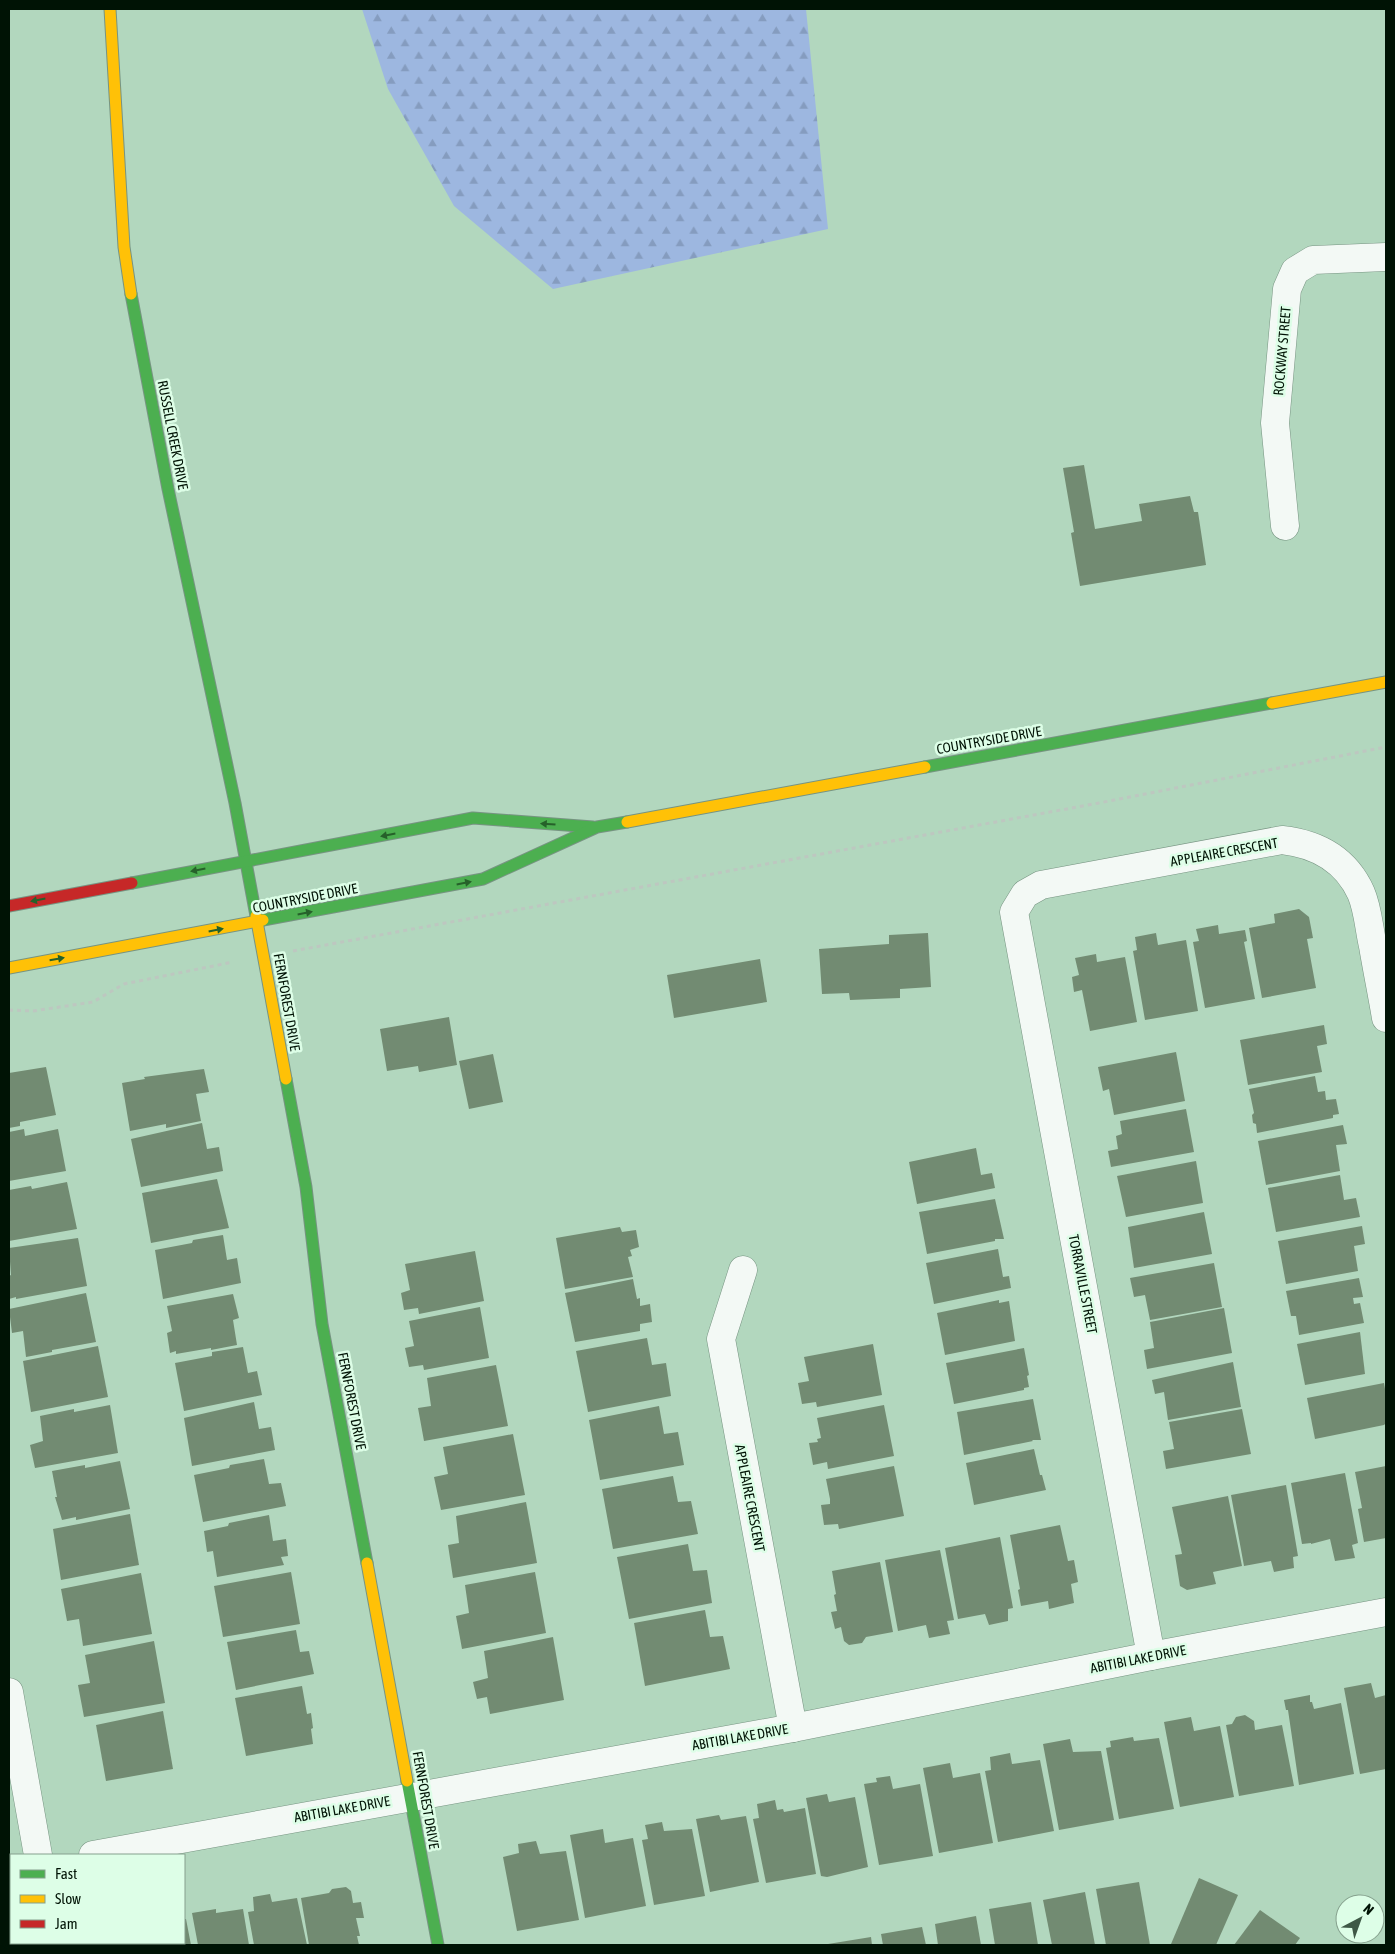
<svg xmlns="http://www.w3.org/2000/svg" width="1395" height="1954" viewBox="0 0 1395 1954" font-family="'Asap Condensed',sans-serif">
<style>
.forest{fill:url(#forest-firs)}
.building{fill:#728b72}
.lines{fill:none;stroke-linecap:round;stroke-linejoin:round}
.street-casing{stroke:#779482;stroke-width:29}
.fast-casing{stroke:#779482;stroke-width:13}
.slow-casing{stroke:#779482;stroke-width:13}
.jam-casing{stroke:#779482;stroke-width:13}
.path{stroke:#bdc7c0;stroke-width:3;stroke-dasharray:4 4;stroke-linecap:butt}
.street{stroke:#f3f9f5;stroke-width:28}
.fast{stroke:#4caf50;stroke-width:11}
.slow{stroke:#ffc107;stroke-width:11}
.jam{stroke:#c62828;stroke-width:11}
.oneway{fill:#26612a}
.labels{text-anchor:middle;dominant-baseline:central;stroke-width:5;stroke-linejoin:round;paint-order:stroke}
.street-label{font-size:14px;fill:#001305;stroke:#ddfee7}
</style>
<defs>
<pattern id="forest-firs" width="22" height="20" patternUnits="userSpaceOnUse" patternTransform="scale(1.25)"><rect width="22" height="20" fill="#9db7e0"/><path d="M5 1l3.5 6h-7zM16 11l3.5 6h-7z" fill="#859cbf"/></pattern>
</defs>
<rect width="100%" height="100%" fill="#b2d7be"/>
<polygon class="forest" points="362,9 806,9 828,229 553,289 454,206 388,89"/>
<g class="building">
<polygon points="1084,465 1095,529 1142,521 1139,504 1190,496 1194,512 1198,512 1206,565 1080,586 1071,533 1074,532 1063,468"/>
<polygon points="1299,909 1309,917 1313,938 1307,939 1316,988 1262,998 1249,928 1275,923 1274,914"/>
<polygon points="1218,925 1219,934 1245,930 1247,941 1244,942 1255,999 1205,1008 1193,942 1199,941 1196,929"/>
<polygon points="928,933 931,987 900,989 900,998 850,1000 849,993 822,994 819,949 889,944 889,935"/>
<polygon points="1156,933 1158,945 1186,940 1198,1011 1145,1020 1133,951 1137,950 1135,937"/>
<polygon points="1096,954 1097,962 1125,957 1137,1022 1090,1031 1082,990 1074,992 1072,977 1079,975 1075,958"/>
<polygon points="760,959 767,1002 674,1018 667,975"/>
<polygon points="449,1017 457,1065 419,1072 418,1066 387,1071 380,1029"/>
<polygon points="1324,1025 1327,1044 1317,1046 1322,1072 1248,1085 1240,1040"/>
<polygon points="1176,1052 1185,1101 1114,1115 1109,1089 1103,1091 1098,1067"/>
<polygon points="493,1054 503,1102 469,1109 459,1061"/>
<polygon points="46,1067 56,1115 20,1122 20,1126 9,1128 9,1073"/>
<polygon points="204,1069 209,1092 196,1094 201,1121 166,1128 166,1124 130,1131 122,1083 145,1079 144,1077"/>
<polygon points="1315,1076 1318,1092 1325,1091 1326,1100 1336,1099 1339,1114 1333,1115 1333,1118 1257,1133 1256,1124 1253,1123 1252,1115 1254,1113 1249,1089"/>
<polygon points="1186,1109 1194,1152 1111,1167 1108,1151 1118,1149 1116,1136 1122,1134 1120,1121"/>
<polygon points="202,1123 207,1149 219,1147 223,1171 141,1187 131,1139"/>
<polygon points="1343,1125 1347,1144 1336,1145 1340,1171 1266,1185 1258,1141"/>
<polygon points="24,1129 25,1136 58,1129 66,1171 9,1181 9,1132"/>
<polygon points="976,1148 981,1175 992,1173 995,1188 917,1204 909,1162"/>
<polygon points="1196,1161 1203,1203 1126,1217 1117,1176"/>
<polygon points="1340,1175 1344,1200 1356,1198 1360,1217 1276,1232 1268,1188"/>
<polygon points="217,1179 229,1228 151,1243 142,1193"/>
<polygon points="67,1182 77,1229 9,1241 9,1190 31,1186 32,1189"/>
<polygon points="995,1199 1004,1239 995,1239 995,1241 927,1254 919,1212"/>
<polygon points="1204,1212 1212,1254 1134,1268 1128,1227"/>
<polygon points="1362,1226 1365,1244 1354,1246 1358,1271 1286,1284 1278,1241"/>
<polygon points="620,1227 622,1232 636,1230 639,1247 630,1250 632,1256 628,1257 633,1277 565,1289 556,1238"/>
<polygon points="223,1235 227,1260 237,1258 241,1283 163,1299 155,1250 192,1243 193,1240"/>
<polygon points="78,1238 87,1286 16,1299 16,1297 9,1299 9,1276 11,1275 9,1248"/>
<polygon points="998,1249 1003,1277 1009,1276 1011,1288 934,1304 926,1263"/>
<polygon points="475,1251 484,1301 419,1314 418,1308 404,1310 401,1293 410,1290 405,1264"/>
<polygon points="1214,1263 1222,1307 1150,1320 1145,1295 1134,1297 1130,1278"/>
<polygon points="1359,1278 1363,1297 1353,1298 1354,1304 1360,1303 1364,1323 1299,1335 1296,1316 1291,1316 1286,1291"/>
<polygon points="633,1279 637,1299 640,1298 640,1306 650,1304 652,1322 640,1324 640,1331 575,1342 565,1293"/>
<polygon points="86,1293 96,1342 52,1350 52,1352 26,1357 23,1331 12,1333 9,1309"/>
<polygon points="233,1294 239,1318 233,1320 237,1345 211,1350 211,1348 176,1354 176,1351 170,1353 167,1333 172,1331 167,1306"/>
<polygon points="999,1300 999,1303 1009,1301 1015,1341 945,1355 937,1313"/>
<polygon points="480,1307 489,1358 424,1370 423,1365 409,1367 405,1348 414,1346 409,1321"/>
<polygon points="1224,1308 1232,1353 1147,1369 1144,1350 1154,1348 1150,1322"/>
<polygon points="1360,1332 1365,1374 1305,1385 1297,1344"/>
<polygon points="647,1338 652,1365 666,1363 671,1396 588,1412 576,1351"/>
<polygon points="873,1344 882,1395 817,1407 816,1402 802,1404 798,1383 809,1381 804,1357"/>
<polygon points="98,1346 108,1397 31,1412 23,1361"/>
<polygon points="243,1347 248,1373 257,1371 262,1395 184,1411 175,1363 212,1356 212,1352"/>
<polygon points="1024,1348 1029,1375 1027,1376 1029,1387 1024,1388 1024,1390 954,1404 946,1363"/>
<polygon points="1233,1362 1241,1407 1168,1420 1164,1392 1155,1394 1152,1380"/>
<polygon points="496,1365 508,1426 424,1441 418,1408 431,1406 427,1378"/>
<polygon points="1384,1383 1386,1395 1386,1423 1384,1425 1315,1439 1307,1398"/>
<polygon points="1033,1399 1041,1440 1032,1440 1033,1441 964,1455 957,1412"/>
<polygon points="254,1402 259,1429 271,1427 275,1450 192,1466 184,1418"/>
<polygon points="110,1405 118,1453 35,1468 30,1445 43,1441 40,1416 74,1409 74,1412"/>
<polygon points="884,1405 894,1456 828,1469 827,1462 813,1465 809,1443 818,1442 817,1439 821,1438 817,1418"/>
<polygon points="659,1406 664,1434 678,1432 684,1465 600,1480 589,1420"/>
<polygon points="1242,1409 1251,1454 1166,1469 1163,1451 1174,1449 1169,1422"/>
<polygon points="513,1434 525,1495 441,1510 434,1477 448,1474 443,1447"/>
<polygon points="1034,1449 1040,1475 1042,1475 1046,1490 974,1505 966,1463"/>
<polygon points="264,1459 269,1484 281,1483 286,1506 203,1522 194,1475 229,1468 230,1465"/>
<polygon points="120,1461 130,1509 76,1520 76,1517 62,1520 55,1497 57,1497 52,1471 85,1465 85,1468"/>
<polygon points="894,1466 904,1516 839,1529 838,1524 824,1525 821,1505 830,1504 830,1499 826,1479"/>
<polygon points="1386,1466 1386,1538 1364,1542 1358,1509 1362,1508 1355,1472"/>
<polygon points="1345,1473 1358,1543 1352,1545 1355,1558 1335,1561 1330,1539 1311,1544 1311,1543 1302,1544 1291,1483"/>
<polygon points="673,1476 678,1502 691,1501 698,1534 613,1549 602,1489"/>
<polygon points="1286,1485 1298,1556 1293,1557 1294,1568 1274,1572 1271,1561 1244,1566 1231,1495"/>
<polygon points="1228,1496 1242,1566 1213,1572 1216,1584 1187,1590 1180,1586 1175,1555 1182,1554 1172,1507"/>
<polygon points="526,1502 537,1563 453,1578 448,1545 459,1543 456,1516"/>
<polygon points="130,1514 139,1565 61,1580 53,1529"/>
<polygon points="269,1515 273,1541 286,1539 288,1556 281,1557 284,1565 217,1577 213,1551 207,1552 204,1531 228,1526 229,1523"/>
<polygon points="1060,1525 1068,1561 1074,1560 1078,1582 1071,1584 1074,1603 1049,1609 1048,1601 1021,1606 1018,1590 1020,1589 1010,1535"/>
<polygon points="1000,1537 1013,1608 1008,1609 1008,1621 989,1625 985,1614 958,1619 945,1548"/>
<polygon points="688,1544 693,1571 707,1570 712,1603 629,1619 617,1557"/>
<polygon points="940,1550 954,1620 947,1621 950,1634 929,1638 926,1625 898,1631 885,1560"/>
<polygon points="880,1562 893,1632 866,1637 862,1643 849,1645 844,1641 841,1627 835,1629 831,1612 837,1611 834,1595 836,1594 832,1571"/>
<polygon points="291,1572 300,1624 223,1637 214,1586"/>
<polygon points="535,1572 546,1633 462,1649 456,1616 469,1613 465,1585"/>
<polygon points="141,1573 152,1634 83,1646 79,1619 67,1621 61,1589"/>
<polygon points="705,1610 710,1637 723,1636 730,1669 645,1686 634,1623"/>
<polygon points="296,1630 300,1652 309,1651 314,1674 236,1690 227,1642"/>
<polygon points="553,1637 564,1700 490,1714 487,1697 477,1699 473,1682 488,1678 484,1651"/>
<polygon points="154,1641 165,1703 84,1717 78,1685 90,1683 85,1655"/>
<polygon points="1371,1683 1375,1698 1386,1695 1386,1769 1360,1774 1344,1688"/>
<polygon points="302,1686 307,1714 311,1713 313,1728 311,1729 313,1744 246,1756 235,1698"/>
<polygon points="1310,1695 1310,1702 1312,1702 1314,1709 1341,1703 1354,1774 1299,1785 1288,1710 1286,1710 1284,1700"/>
<polygon points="163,1711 173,1769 106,1781 96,1725"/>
<polygon points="1245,1715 1254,1721 1255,1730 1282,1725 1294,1786 1239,1796 1226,1725 1232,1724 1236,1717"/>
<polygon points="1191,1717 1194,1731 1220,1726 1234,1797 1180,1807 1164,1722"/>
<polygon points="1133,1737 1134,1741 1159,1738 1174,1809 1119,1819 1106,1748 1111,1747 1110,1741"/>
<polygon points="1070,1739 1073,1752 1101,1751 1114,1820 1059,1830 1043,1744"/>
<polygon points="1010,1753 1012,1764 1040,1760 1054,1831 998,1842 985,1771 991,1770 990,1757"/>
<polygon points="950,1763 953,1778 980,1773 993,1843 939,1853 923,1768"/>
<polygon points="890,1776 893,1789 920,1784 933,1856 879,1865 864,1784 877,1782 876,1778"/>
<polygon points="827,1794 829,1802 855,1797 868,1867 827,1877 821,1876 806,1798"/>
<polygon points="775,1800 777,1810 783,1809 784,1812 805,1808 816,1874 766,1883 753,1819 759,1818 757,1804"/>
<polygon points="719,1815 721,1820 746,1816 759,1882 710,1892 696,1819"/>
<polygon points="662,1822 664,1831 692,1829 705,1896 654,1905 642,1840 648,1839 645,1825"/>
<polygon points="603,1829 605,1843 633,1838 646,1906 585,1918 570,1835"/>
<polygon points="536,1841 540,1854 566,1851 579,1920 517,1931 503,1857 519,1853 518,1844"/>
<polygon points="1199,1878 1238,1895 1216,1945 1173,1945 1171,1944"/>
<polygon points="1139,1882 1150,1945 1106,1945 1096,1889"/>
<polygon points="346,1887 351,1891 353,1903 361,1902 364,1918 356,1918 360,1936 357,1936 359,1945 309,1945 301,1898 329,1893 332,1889"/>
<polygon points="1085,1892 1095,1945 1052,1945 1043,1900"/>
<polygon points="270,1894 272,1902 297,1898 307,1945 254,1945 248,1912 254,1911 253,1897"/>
<polygon points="1031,1902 1038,1945 995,1945 989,1909"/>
<polygon points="216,1909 216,1913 243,1909 249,1945 198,1945 192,1913"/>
<polygon points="1260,1910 1300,1938 1295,1945 1234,1945"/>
<polygon points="976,1916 981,1945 938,1945 935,1924"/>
<polygon points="184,1919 186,1919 191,1945 138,1945 138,1943 184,1943"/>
<polygon points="922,1927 926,1945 883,1945 881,1934"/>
<polygon points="871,1937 872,1945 828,1945 828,1944"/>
<polygon points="47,1943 73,1943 73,1945 48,1945"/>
<polygon points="87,1943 133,1943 134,1945 79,1945"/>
</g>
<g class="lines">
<defs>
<g id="street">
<polyline points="1285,526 1275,423 1287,289 1295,271 1313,260 1386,257"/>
<polyline points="743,1270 721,1339 793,1728"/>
<path d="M1151,1656L1014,912L1025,894L1041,885L1282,840C1318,844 1346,860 1361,893C1368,909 1369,929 1373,946C1377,970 1382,994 1386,1018"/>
<polyline points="9,1692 38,1855"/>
<polyline points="93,1855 793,1728 1151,1656 1386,1612"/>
<polyline points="9,1871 11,1871"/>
</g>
<g id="fast">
<polyline points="131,294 168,489 235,803 256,916"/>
<polyline points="925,767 1272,703"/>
<polyline points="132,883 473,818 593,827"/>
<polyline points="263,920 483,879 597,827 627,822"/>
<polyline points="286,1079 306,1187 322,1324 367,1563"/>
<polyline points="407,1781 438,1945"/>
</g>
<g id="slow">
<polyline points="110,9 124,247 131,294"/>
<polyline points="1272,703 1386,682"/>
<polyline points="627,822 925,767"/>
<polyline points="256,916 286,1079"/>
<polyline points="9,968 263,920"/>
<polyline points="367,1563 407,1781"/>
</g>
<polyline id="jam" points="9,906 132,883"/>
</defs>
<use href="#street" class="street-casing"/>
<use href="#fast" class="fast-casing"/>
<use href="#slow" class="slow-casing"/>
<use href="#jam" class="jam-casing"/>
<g class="path">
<polyline points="293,951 1099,803 1386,747"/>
<polyline points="9,1010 33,1011 93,1002 124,984 233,962"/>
</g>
<use href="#street" class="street"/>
<use href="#fast" class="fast"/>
<use href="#slow" class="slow"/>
<use href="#jam" class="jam"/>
</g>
<defs><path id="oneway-solid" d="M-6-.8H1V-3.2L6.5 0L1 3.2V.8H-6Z" transform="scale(1.25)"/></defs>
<g class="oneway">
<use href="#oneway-solid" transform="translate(548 824) rotate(-176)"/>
<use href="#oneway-solid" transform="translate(388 835) rotate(169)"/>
<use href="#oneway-solid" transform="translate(198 870) rotate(169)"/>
<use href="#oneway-solid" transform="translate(464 883) rotate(-11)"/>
<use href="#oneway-solid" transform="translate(38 900) rotate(169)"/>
<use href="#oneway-solid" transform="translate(305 913) rotate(-11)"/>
<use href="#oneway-solid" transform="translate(216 930) rotate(-11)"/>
<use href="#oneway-solid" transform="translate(57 959) rotate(-10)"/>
</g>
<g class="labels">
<g class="street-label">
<text transform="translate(1282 351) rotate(-85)">ROCKWAY STREET</text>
<text transform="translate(173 435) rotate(79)">RUSSELL CREEK DRIVE</text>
<text transform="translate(989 740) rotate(-10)">COUNTRYSIDE DRIVE</text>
<text transform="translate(1224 852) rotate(-10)">APPLEAIRE CRESCENT</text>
<text transform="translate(305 898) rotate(-11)">COUNTRYSIDE DRIVE</text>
<text transform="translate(287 1002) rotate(80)">FERNFOREST DRIVE</text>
<text transform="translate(1083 1284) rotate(79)">TORRAVILLE STREET</text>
<text transform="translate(352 1401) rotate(79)">FERNFOREST DRIVE</text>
<text transform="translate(750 1498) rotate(79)">APPLEAIRE CRESCENT</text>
<text transform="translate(1138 1659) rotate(-11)">ABITIBI LAKE DRIVE</text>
<text transform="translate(740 1737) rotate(-10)">ABITIBI LAKE DRIVE</text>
<text transform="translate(426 1800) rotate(80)">FERNFOREST DRIVE</text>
<text transform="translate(342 1809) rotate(-10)">ABITIBI LAKE DRIVE</text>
</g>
</g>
<rect width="1395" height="1954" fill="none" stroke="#001305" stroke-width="20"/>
<rect x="10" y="1854" width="175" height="90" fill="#ddfee7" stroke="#85a08d"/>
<rect x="20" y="1870" width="25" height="8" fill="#4caf50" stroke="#85a08d"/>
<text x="55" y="1879" font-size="15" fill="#001305">Fast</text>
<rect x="20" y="1895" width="25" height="8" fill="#ffc107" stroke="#85a08d"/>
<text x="55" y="1904" font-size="15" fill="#001305">Slow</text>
<rect x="20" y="1920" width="25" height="8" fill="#c62828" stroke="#85a08d"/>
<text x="55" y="1929" font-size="15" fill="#001305">Jam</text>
<g transform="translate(1360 1919) rotate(41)"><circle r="24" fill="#ddfee7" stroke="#85a08d"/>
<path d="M0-4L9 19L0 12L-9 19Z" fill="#3e5846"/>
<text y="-8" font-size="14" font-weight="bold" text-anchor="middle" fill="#001305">N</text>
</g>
</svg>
